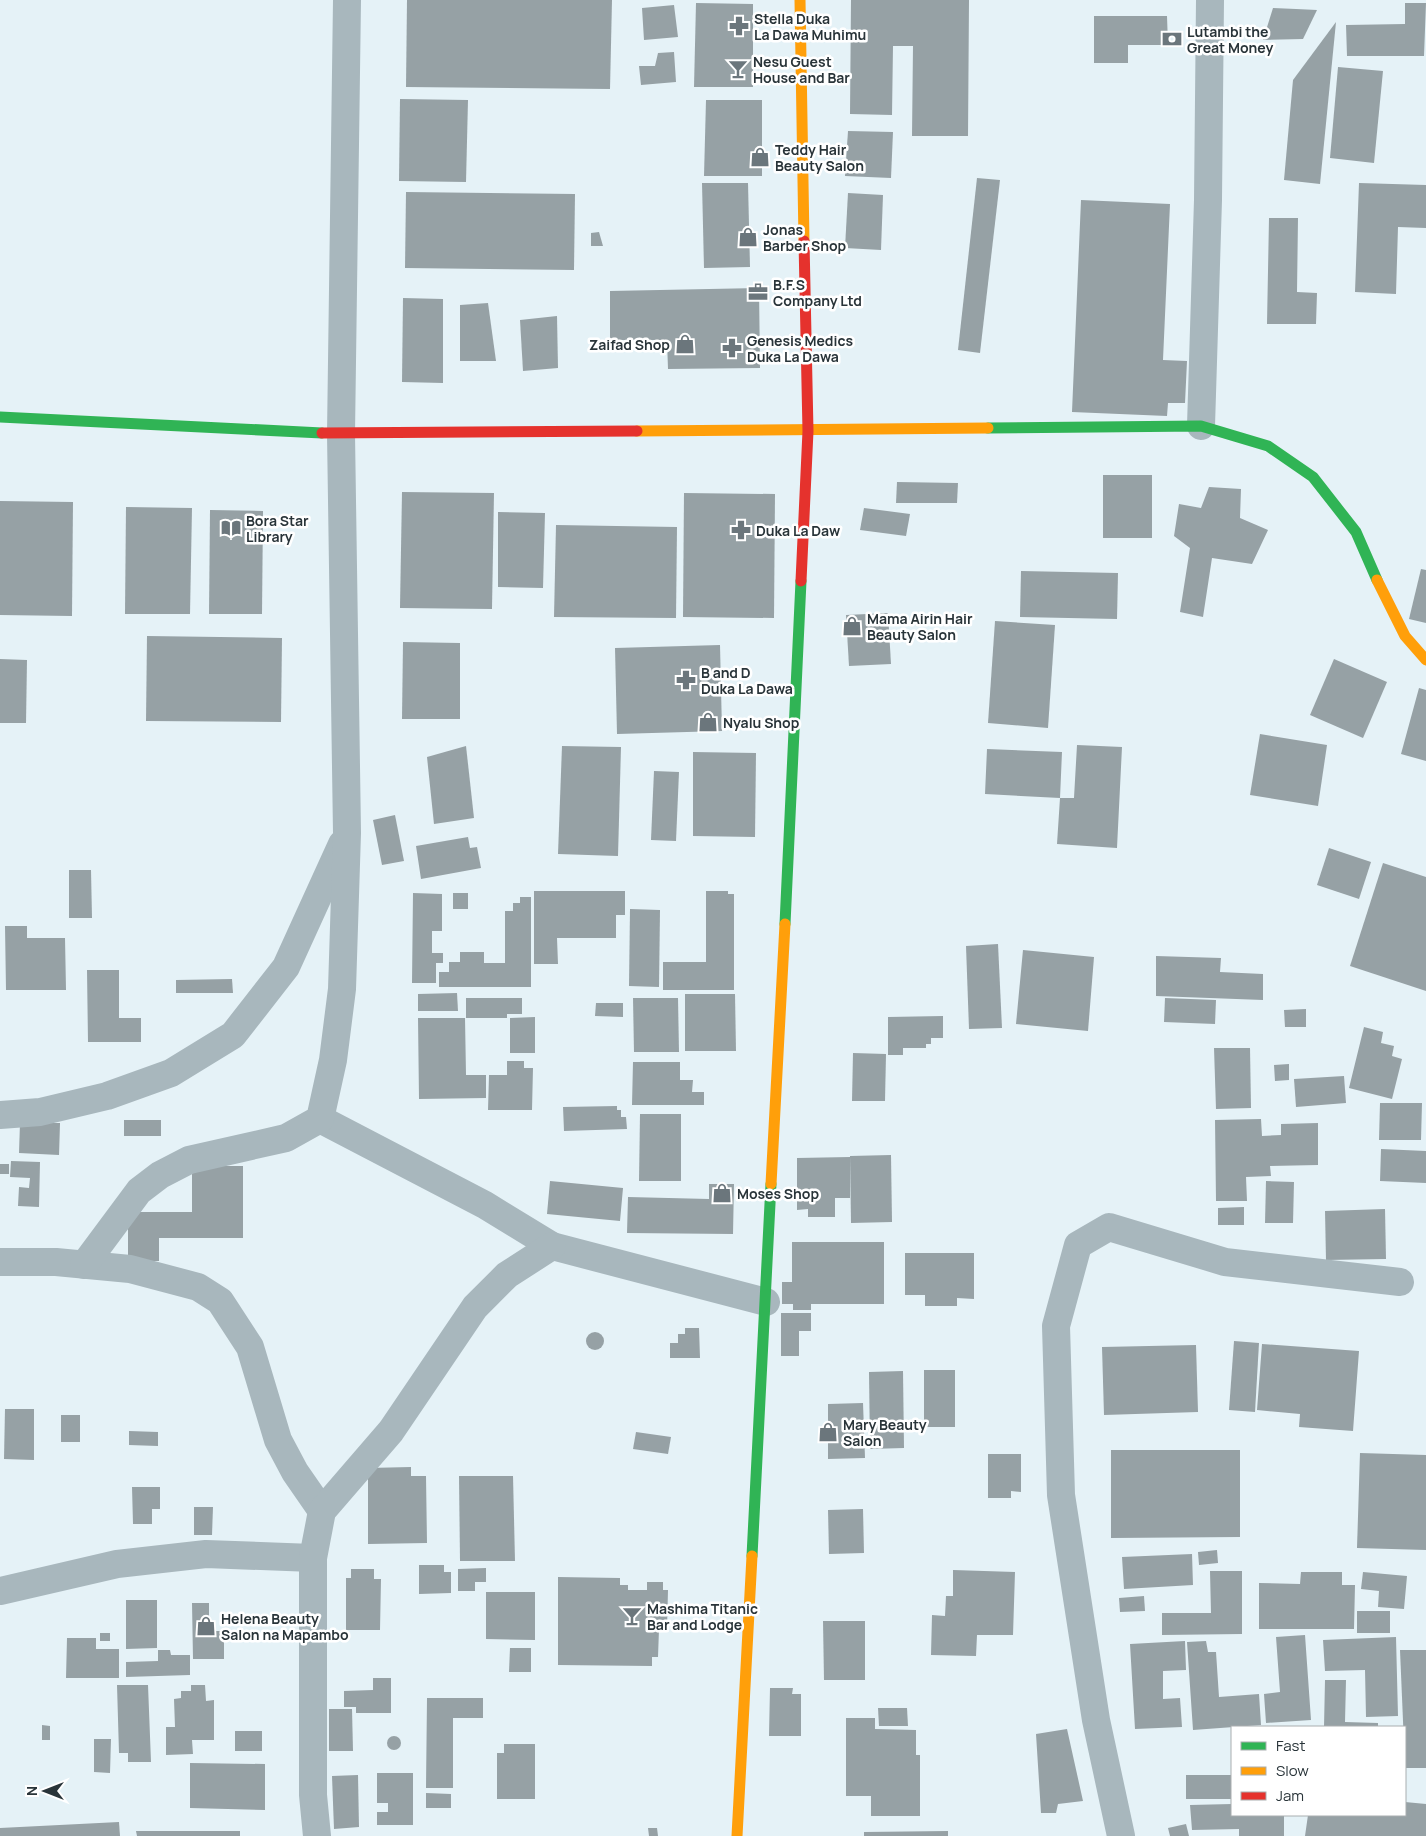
<svg xmlns="http://www.w3.org/2000/svg" width="1426" height="1836" viewBox="0 0 1426 1836" font-family="Manrope,sans-serif">
<style>
.building{fill:#96a1a5}
.lines{fill:none;stroke-linecap:round;stroke-linejoin:round}
.street{stroke:#a8b7bd;stroke-width:28}
.fast{stroke:#30b455;stroke-width:11}
.slow{stroke:#ff9f0a;stroke-width:11}
.jam{stroke:#e5322d;stroke-width:11}
.labels{text-anchor:middle;dominant-baseline:central;stroke-width:5;stroke-linejoin:round;paint-order:stroke}
.poi-label{font-size:14px;font-weight:bold;fill:#293439;stroke:#fff;text-anchor:start}
</style>
<rect width="100%" height="100%" fill="#e5f2f7"/>
<g class="building">
<polygon points="407,0 612,0 610,89 406,87"/>
<polygon points="851,0 969,0 968,136 912,136 913,46 893,46 892,115 850,114"/>
<polygon points="696,3 753,4 753,87 694,87"/>
<polygon points="1405,3 1426,3 1424,56 1347,56 1346,25 1405,24"/>
<polygon points="674,5 678,37 644,40 642,8"/>
<polygon points="1273,8 1296,9 1317,10 1303,39 1263,40"/>
<polygon points="1094,16 1167,16 1168,45 1128,45 1128,63 1094,63"/>
<polygon points="1336,22 1320,184 1284,180 1293,80"/>
<polygon points="674,52 676,82 641,85 639,66 655,66 658,53"/>
<polygon points="1338,67 1383,71 1374,163 1330,158"/>
<polygon points="400,99 468,100 466,182 399,181"/>
<polygon points="706,100 762,100 762,176 704,176"/>
<polygon points="848,131 893,132 891,178 845,176"/>
<polygon points="977,178 1000,180 980,353 958,350"/>
<polygon points="702,183 748,183 750,267 704,268"/>
<polygon points="1359,183 1426,185 1426,228 1398,227 1396,294 1355,292"/>
<polygon points="406,192 575,194 574,270 405,268"/>
<polygon points="848,193 883,195 881,250 845,248"/>
<polygon points="1081,200 1170,204 1163,360 1187,361 1185,403 1168,403 1167,416 1072,412"/>
<polygon points="1269,218 1298,218 1297,292 1317,293 1316,324 1267,324"/>
<polygon points="599,232 603,246 591,246 591,233"/>
<polygon points="759,288 760,368 668,369 667,340 610,340 610,291"/>
<polygon points="403,298 443,299 443,383 402,382"/>
<polygon points="488,303 496,361 460,361 460,305"/>
<polygon points="557,316 558,368 523,371 520,320"/>
<rect x="1103" y="475" width="49" height="63"/>
<polygon points="897,482 958,483 957,503 896,503"/>
<polygon points="1209,487 1241,489 1240,518 1268,530 1252,564 1212,558 1203,617 1180,612 1190,548 1174,536 1179,504 1201,508"/>
<polygon points="402,492 494,493 492,609 400,608"/>
<polygon points="684,493 775,494 774,618 683,617"/>
<polygon points="0,501 73,502 72,616 0,615"/>
<polygon points="126,507 192,508 190,614 125,614"/>
<polygon points="864,508 910,514 906,536 860,530"/>
<polygon points="210,510 263,511 262,614 209,614"/>
<polygon points="498,512 545,513 543,588 498,587"/>
<polygon points="556,525 677,527 676,618 554,617"/>
<polygon points="1421,569 1426,570 1426,623 1409,619"/>
<polygon points="1021,571 1118,573 1117,619 1020,617"/>
<polygon points="888,613 891,664 849,666 846,615"/>
<polygon points="995,621 1055,625 1048,728 988,723"/>
<polygon points="147,636 282,638 281,722 146,721"/>
<polygon points="403,642 460,643 460,719 402,719"/>
<polygon points="720,645 722,731 617,734 615,648"/>
<polygon points="0,659 27,660 26,723 0,723"/>
<polygon points="1334,659 1387,682 1363,738 1310,715"/>
<polygon points="1419,688 1426,690 1426,761 1401,754"/>
<polygon points="1260,734 1327,745 1318,806 1250,795"/>
<polygon points="1077,745 1122,747 1117,848 1057,844 1060,798 985,794 987,749 1062,752 1060,798 1074,798"/>
<polygon points="466,746 474,818 434,824 427,757"/>
<polygon points="562,746 621,747 618,856 558,854"/>
<polygon points="693,752 756,753 755,837 693,836"/>
<polygon points="654,771 679,772 676,841 651,840"/>
<polygon points="395,815 404,861 382,865 373,820"/>
<polygon points="468,837 470,848 477,847 481,868 421,879 416,846"/>
<polygon points="1329,848 1371,862 1359,899 1317,885"/>
<polygon points="1383,863 1426,877 1426,991 1350,966"/>
<polygon points="69,870 91,870 92,918 69,918"/>
<polygon points="534,891 625,891 625,915 616,915 616,938 557,938 558,964 534,964"/>
<polygon points="706,891 728,891 728,894 734,894 734,990 663,990 663,962 706,962"/>
<polygon points="413,893 442,894 442,931 432,931 432,953 443,953 443,963 436,963 436,983 412,983"/>
<rect x="453" y="893" width="15" height="16"/>
<polygon points="520,897 531,897 531,987 439,987 439,972 449,972 449,962 460,962 460,952 484,952 484,963 505,963 505,911 513,911 513,903 520,903"/>
<polygon points="630,909 660,910 659,987 629,986"/>
<polygon points="5,926 27,926 27,938 65,938 66,990 6,990"/>
<polygon points="998,944 1002,1028 969,1029 966,946"/>
<polygon points="1023,950 1094,957 1088,1031 1016,1024"/>
<polygon points="1156,956 1221,958 1220,972 1263,974 1263,1000 1156,996"/>
<polygon points="87,970 119,970 119,1018 141,1018 141,1042 88,1042"/>
<polygon points="232,979 233,993 176,993 176,980"/>
<polygon points="457,993 458,1011 418,1011 418,994"/>
<polygon points="685,994 735,994 736,1051 685,1051"/>
<polygon points="466,998 522,998 522,1014 507,1014 507,1018 466,1018"/>
<polygon points="633,998 678,998 679,1052 634,1052"/>
<polygon points="1165,998 1216,1000 1215,1024 1164,1022"/>
<polygon points="596,1003 623,1003 623,1017 595,1016"/>
<polygon points="1306,1009 1306,1027 1285,1027 1284,1010"/>
<polygon points="943,1016 943,1038 931,1038 931,1044 926,1044 926,1048 903,1048 903,1055 888,1055 888,1017"/>
<polygon points="535,1017 535,1053 510,1053 510,1018"/>
<polygon points="418,1018 465,1018 466,1075 486,1075 486,1098 419,1099"/>
<polygon points="1364,1027 1383,1032 1381,1043 1394,1046 1392,1056 1402,1059 1392,1099 1349,1088"/>
<polygon points="1214,1048 1250,1048 1251,1108 1216,1109"/>
<polygon points="853,1053 886,1054 885,1101 852,1101"/>
<polygon points="507,1061 524,1061 524,1068 533,1068 532,1110 488,1110 489,1075 507,1075"/>
<polygon points="633,1062 680,1062 680,1080 693,1080 692,1092 704,1092 704,1105 632,1105"/>
<polygon points="1289,1064 1289,1080 1275,1081 1274,1065"/>
<polygon points="1344,1076 1346,1103 1296,1107 1294,1079"/>
<polygon points="1380,1103 1422,1103 1421,1140 1379,1140"/>
<polygon points="617,1106 617,1110 621,1110 621,1117 626,1117 627,1129 564,1131 563,1107"/>
<polygon points="640,1114 681,1114 681,1181 639,1181"/>
<polygon points="1261,1119 1262,1136 1281,1135 1281,1124 1318,1123 1318,1165 1270,1166 1271,1176 1246,1177 1247,1201 1216,1201 1215,1120"/>
<rect x="124" y="1120" width="37" height="16"/>
<polygon points="20,1123 60,1123 59,1155 19,1153"/>
<polygon points="1381,1149 1426,1151 1426,1183 1380,1181"/>
<polygon points="891,1155 892,1222 851,1223 850,1156"/>
<polygon points="850,1157 850,1198 835,1198 835,1217 808,1217 808,1209 797,1210 797,1158"/>
<polygon points="11,1161 40,1162 39,1207 18,1206 19,1187 29,1188 30,1178 10,1177"/>
<rect x="0" y="1164" width="9" height="10"/>
<polygon points="192,1166 243,1166 243,1238 159,1238 159,1261 128,1261 128,1212 192,1212"/>
<polygon points="550,1181 623,1188 620,1221 547,1214"/>
<polygon points="1266,1181 1294,1182 1293,1223 1265,1223"/>
<polygon points="709,1184 734,1184 733,1234 627,1233 628,1197 709,1199"/>
<polygon points="1244,1207 1244,1225 1218,1225 1218,1208"/>
<polygon points="1385,1209 1386,1259 1326,1260 1325,1211"/>
<polygon points="792,1242 884,1242 884,1304 811,1304 811,1310 793,1310 793,1304 782,1304 782,1282 792,1282"/>
<polygon points="905,1253 974,1253 974,1299 957,1298 957,1306 925,1306 925,1295 905,1295"/>
<polygon points="781,1313 811,1313 811,1331 799,1331 799,1356 781,1356"/>
<polygon points="685,1328 699,1328 700,1358 670,1358 670,1343 678,1343 678,1334 685,1334"/>
<circle cx="595" cy="1341" r="9"/>
<polygon points="1234,1341 1259,1343 1255,1412 1229,1410"/>
<polygon points="1262,1344 1359,1351 1353,1431 1299,1427 1300,1414 1257,1410"/>
<polygon points="1196,1345 1198,1412 1104,1415 1102,1347"/>
<rect x="924" y="1370" width="31" height="57"/>
<polygon points="903,1371 904,1448 870,1449 869,1372"/>
<polygon points="863,1403 865,1458 828,1459 828,1404"/>
<polygon points="5,1409 34,1409 34,1460 4,1459"/>
<rect x="61" y="1415" width="19" height="27"/>
<polygon points="129,1431 158,1432 158,1446 129,1445"/>
<polygon points="636,1432 671,1437 668,1454 633,1449"/>
<polygon points="1111,1450 1240,1450 1240,1537 1111,1538"/>
<polygon points="1360,1453 1426,1455 1426,1550 1357,1548"/>
<polygon points="988,1454 1021,1454 1021,1492 1011,1491 1011,1498 988,1498"/>
<polygon points="411,1467 411,1476 426,1476 427,1543 368,1544 368,1468"/>
<polygon points="459,1476 513,1476 515,1561 460,1561"/>
<polygon points="132,1487 160,1487 160,1509 152,1509 152,1524 133,1524"/>
<polygon points="194,1507 213,1507 212,1535 194,1535"/>
<polygon points="863,1509 864,1553 829,1554 828,1510"/>
<polygon points="1217,1550 1218,1563 1199,1565 1198,1552"/>
<polygon points="1192,1554 1193,1585 1124,1589 1122,1557"/>
<polygon points="419,1565 444,1565 444,1572 451,1572 451,1593 419,1594"/>
<polygon points="486,1568 486,1582 475,1582 475,1591 458,1591 458,1569"/>
<polygon points="351,1569 374,1569 374,1579 381,1579 380,1630 346,1630 346,1578 351,1578"/>
<polygon points="953,1570 1015,1572 1013,1635 977,1635 976,1656 931,1655 932,1615 945,1616 946,1596 953,1596"/>
<polygon points="1210,1571 1242,1571 1242,1634 1162,1635 1162,1613 1211,1613"/>
<polygon points="1301,1572 1342,1572 1342,1585 1355,1585 1354,1629 1259,1629 1259,1583 1300,1584"/>
<polygon points="1363,1572 1407,1576 1404,1609 1378,1607 1379,1591 1361,1589"/>
<polygon points="558,1577 620,1578 620,1585 628,1585 628,1590 647,1590 647,1582 663,1582 663,1590 668,1590 667,1629 659,1629 658,1657 652,1657 652,1666 558,1665"/>
<polygon points="486,1592 535,1592 535,1640 486,1639"/>
<polygon points="1144,1596 1145,1611 1120,1612 1119,1598"/>
<polygon points="126,1600 157,1600 157,1648 126,1649"/>
<polygon points="192,1603 209,1603 209,1631 224,1631 224,1659 193,1659"/>
<rect x="1357" y="1611" width="33" height="22"/>
<polygon points="823,1621 865,1621 865,1680 824,1680"/>
<rect x="100" y="1633" width="10" height="8"/>
<polygon points="1305,1635 1311,1720 1266,1723 1264,1694 1280,1692 1276,1637"/>
<polygon points="1396,1637 1398,1716 1366,1717 1365,1670 1325,1671 1323,1640"/>
<polygon points="67,1638 96,1638 96,1649 119,1649 119,1678 66,1678"/>
<polygon points="1185,1641 1186,1670 1163,1671 1163,1699 1180,1698 1182,1727 1135,1729 1130,1644"/>
<polygon points="1206,1641 1208,1652 1216,1652 1219,1697 1259,1694 1261,1725 1193,1730 1187,1642"/>
<polygon points="510,1648 531,1648 531,1672 509,1672"/>
<polygon points="158,1650 170,1650 171,1655 190,1655 190,1675 126,1677 126,1662 158,1661"/>
<polygon points="1400,1650 1426,1650 1426,1768 1405,1768"/>
<polygon points="373,1678 391,1678 391,1713 356,1713 356,1707 344,1707 344,1691 373,1690"/>
<polygon points="1325,1680 1346,1680 1345,1722 1378,1723 1378,1727 1324,1727"/>
<polygon points="117,1685 148,1685 151,1762 128,1762 128,1753 119,1753"/>
<polygon points="191,1685 205,1685 206,1701 214,1700 214,1740 192,1740 193,1754 166,1755 166,1727 175,1727 174,1699 181,1698 181,1691 191,1691"/>
<polygon points="770,1688 793,1688 792,1694 801,1694 801,1736 769,1736"/>
<polygon points="427,1698 483,1698 483,1718 453,1718 453,1788 426,1788"/>
<polygon points="878,1708 907,1708 908,1726 879,1726"/>
<polygon points="329,1709 352,1709 353,1751 329,1751"/>
<polygon points="846,1718 875,1718 875,1729 916,1730 916,1755 920,1755 920,1816 871,1816 871,1796 846,1796"/>
<polygon points="42,1725 50,1726 50,1740 42,1740"/>
<polygon points="1067,1729 1083,1801 1058,1804 1056,1813 1041,1813 1036,1734"/>
<rect x="235" y="1731" width="27" height="20"/>
<circle cx="394" cy="1743" r="7"/>
<polygon points="94,1739 111,1739 110,1773 94,1772"/>
<polygon points="504,1744 535,1744 535,1799 497,1799 497,1753 504,1753"/>
<polygon points="190,1763 265,1764 265,1810 190,1808"/>
<polygon points="377,1773 413,1773 413,1825 377,1825 377,1812 388,1812 388,1803 377,1803"/>
<polygon points="358,1775 359,1827 334,1829 332,1776"/>
<rect x="1186" y="1775" width="46" height="24"/>
<polygon points="426,1793 451,1794 451,1808 426,1808"/>
<polygon points="1405,1802 1426,1804 1426,1836 1305,1836 1308,1815 1405,1815"/>
<polygon points="1232,1804 1232,1815 1284,1815 1284,1836 1239,1836 1239,1829 1192,1830 1190,1805"/>
<polygon points="119,1822 120,1836 0,1836 0,1828"/>
<polygon points="1186,1824 1189,1836 1170,1836 1168,1828"/>
<polygon points="648,1828 657,1828 658,1836 649,1836"/>
<polygon points="136,1831 240,1831 240,1836 137,1836"/>
<polygon points="948,1831 948,1836 864,1836 864,1832"/>
</g>
<g class="lines">
<g class="street">
<polyline points="1201,426 1208,200 1210,0"/>
<polyline points="0,1115 40,1112 107,1096 171,1073 233,1035 286,967 342,844"/>
<polyline points="320,1119 485,1205 552,1246 766,1302"/>
<polyline points="0,1262 56,1262 130,1269 198,1287 220,1301 250,1347 278,1440 295,1472 322,1511"/>
<polyline points="84,1265 139,1191 160,1175 189,1160 286,1138 320,1119 333,1060 342,989 347,833 341,434 347,0"/>
<polyline points="0,1591 117,1564 206,1554 313,1558"/>
<polyline points="317,1836 313,1795 313,1558 322,1511 391,1431 475,1307 507,1275 552,1246"/>
<polyline points="1121,1836 1096,1720 1061,1495 1056,1326 1078,1245 1109,1227 1225,1262 1400,1282"/>
</g>
<g class="fast">
<polyline points="0,417 322,433"/>
<polyline points="988,428 1201,426 1268,446 1313,477 1356,532 1377,580"/>
<polyline points="785,924 801,581"/>
<polyline points="752,1556 771,1184"/>
</g>
<g class="slow">
<polyline points="800,0 804,241"/>
<polyline points="637,431 988,428"/>
<polyline points="1377,580 1405,636 1426,660"/>
<polyline points="771,1184 785,924"/>
<polyline points="737,1836 752,1556"/>
</g>
<g class="jam">
<polyline points="322,433 637,431"/>
<polyline points="801,581 808,431 804,241"/>
</g>
</g>
<defs>
<symbol id="pharmacy-bare" viewBox="-9 -9 18 18"><path d="M-2-6h4v4h4v4h-4v4h-4v-4h-4v-4h4Z" fill="#6b767c" stroke="#fff" stroke-width="2.5" paint-order="stroke"/></symbol>
<symbol id="bank-bare" viewBox="-9 -9 18 18"><path d="M-6-4H6V4H-6ZM0-2.3a2.3 2.3 0 1 0 0 4.6a2.3 2.3 0 1 0 0-4.6Z" fill="#6b767c" stroke="#fff" stroke-width="2.5" paint-order="stroke"/></symbol>
<symbol id="bar-bare" viewBox="-9 -9 18 18"><path d="M-6-5H6L.8 .8V4.5H3.5V6h-7V4.5H-.8V.8Z" fill="#6b767c" stroke="#fff" stroke-width="2.5" paint-order="stroke"/></symbol>
<symbol id="shop-bare" viewBox="-9 -9 18 18"><path d="M-5-2.5h2.3a2.7 3.5 0 0 1 5.4 0H5L5.5 6h-11ZM-1.5-2.5h3a1.5 2.3 0 0 0-3 0Z" fill="#6b767c" stroke="#fff" stroke-width="2.5" paint-order="stroke"/></symbol>
<symbol id="office-bare" viewBox="-9 -9 18 18"><path d="M-6-3h4V-5.5h4V-3h4V5H-6ZM-1-4.5V-3h2v-1.5ZM-6 0V1H6V0Z" fill="#6b767c" stroke="#fff" stroke-width="2.5" paint-order="stroke"/></symbol>
<symbol id="library-bare" viewBox="-9 -9 18 18"><path d="M-6-4Q-3-5.5-.7-3.5V5Q-3 3-6 4ZM6-4Q3-5.5 .7-3.5V5Q3 3 6 4Z" fill="#6b767c" stroke="#fff" stroke-width="2.5" paint-order="stroke"/></symbol>
</defs>
<g fill-rule="evenodd">
<use href="#pharmacy-bare" x="725" y="12" width="28" height="28"/>
<use href="#bank-bare" x="1158" y="25" width="28" height="28"/>
<use href="#bar-bare" x="724" y="55" width="28" height="28"/>
<use href="#shop-bare" x="746" y="143" width="28" height="28"/>
<use href="#shop-bare" x="734" y="223" width="28" height="28"/>
<use href="#office-bare" x="744" y="278" width="28" height="28"/>
<use href="#shop-bare" x="671" y="330" width="28" height="28"/>
<use href="#pharmacy-bare" x="718" y="334" width="28" height="28"/>
<use href="#library-bare" x="217" y="514" width="28" height="28"/>
<use href="#pharmacy-bare" x="727" y="516" width="28" height="28"/>
<use href="#shop-bare" x="838" y="612" width="28" height="28"/>
<use href="#pharmacy-bare" x="672" y="666" width="28" height="28"/>
<use href="#shop-bare" x="694" y="708" width="28" height="28"/>
<use href="#shop-bare" x="708" y="1179" width="28" height="28"/>
<use href="#shop-bare" x="814" y="1418" width="28" height="28"/>
<use href="#bar-bare" x="618" y="1602" width="28" height="28"/>
<use href="#shop-bare" x="192" y="1612" width="28" height="28"/>
</g>
<g class="labels">
<g class="poi-label">
<text x="754" y="18">Stella Duka<tspan x="754" dy="16">La Dawa Muhimu</tspan></text>
<text x="1187" y="31">Lutambi the<tspan x="1187" dy="16">Great Money</tspan></text>
<text x="753" y="61">Nesu Guest<tspan x="753" dy="16">House and Bar</tspan></text>
<text x="775" y="149">Teddy Hair<tspan x="775" dy="16">Beauty Salon</tspan></text>
<text x="763" y="229">Jonas<tspan x="763" dy="16">Barber Shop</tspan></text>
<text x="773" y="284">B.F.S<tspan x="773" dy="16">Company Ltd</tspan></text>
<text x="747" y="340">Genesis Medics<tspan x="747" dy="16">Duka La Dawa</tspan></text>
<text x="670" y="344" text-anchor="end">Zaifad Shop</text>
<text x="246" y="520">Bora Star<tspan x="246" dy="16">Library</tspan></text>
<text x="756" y="530">Duka La Daw</text>
<text x="867" y="618">Mama Airin Hair<tspan x="867" dy="16">Beauty Salon</tspan></text>
<text x="701" y="672">B and D<tspan x="701" dy="16">Duka La Dawa</tspan></text>
<text x="723" y="722">Nyalu Shop</text>
<text x="737" y="1193">Moses Shop</text>
<text x="843" y="1424">Mary Beauty<tspan x="843" dy="16">Salon</tspan></text>
<text x="647" y="1608">Mashima Titanic<tspan x="647" dy="16">Bar and Lodge</tspan></text>
<text x="221" y="1618">Helena Beauty<tspan x="221" dy="16">Salon na Mapambo</tspan></text>
</g>
</g>
<rect x="1231" y="1726" width="175" height="90" fill="#ffffff" stroke="#a9aeb0"/>
<rect x="1241" y="1742" width="25" height="8" fill="#30b455" stroke="#a9aeb0"/>
<text x="1276" y="1751" font-size="15" fill="#293439">Fast</text>
<rect x="1241" y="1767" width="25" height="8" fill="#ff9f0a" stroke="#a9aeb0"/>
<text x="1276" y="1776" font-size="15" fill="#293439">Slow</text>
<rect x="1241" y="1792" width="25" height="8" fill="#e5322d" stroke="#a9aeb0"/>
<text x="1276" y="1801" font-size="15" fill="#293439">Jam</text>
<g transform="translate(45 1791) rotate(270)" stroke="#ffffff" stroke-width="4" paint-order="stroke">
<path d="M0-4L9 19L0 12L-9 19Z" fill="#293439"/>
<text y="-8" font-size="14" font-weight="bold" text-anchor="middle" fill="#293439">N</text>
</g>
</svg>
